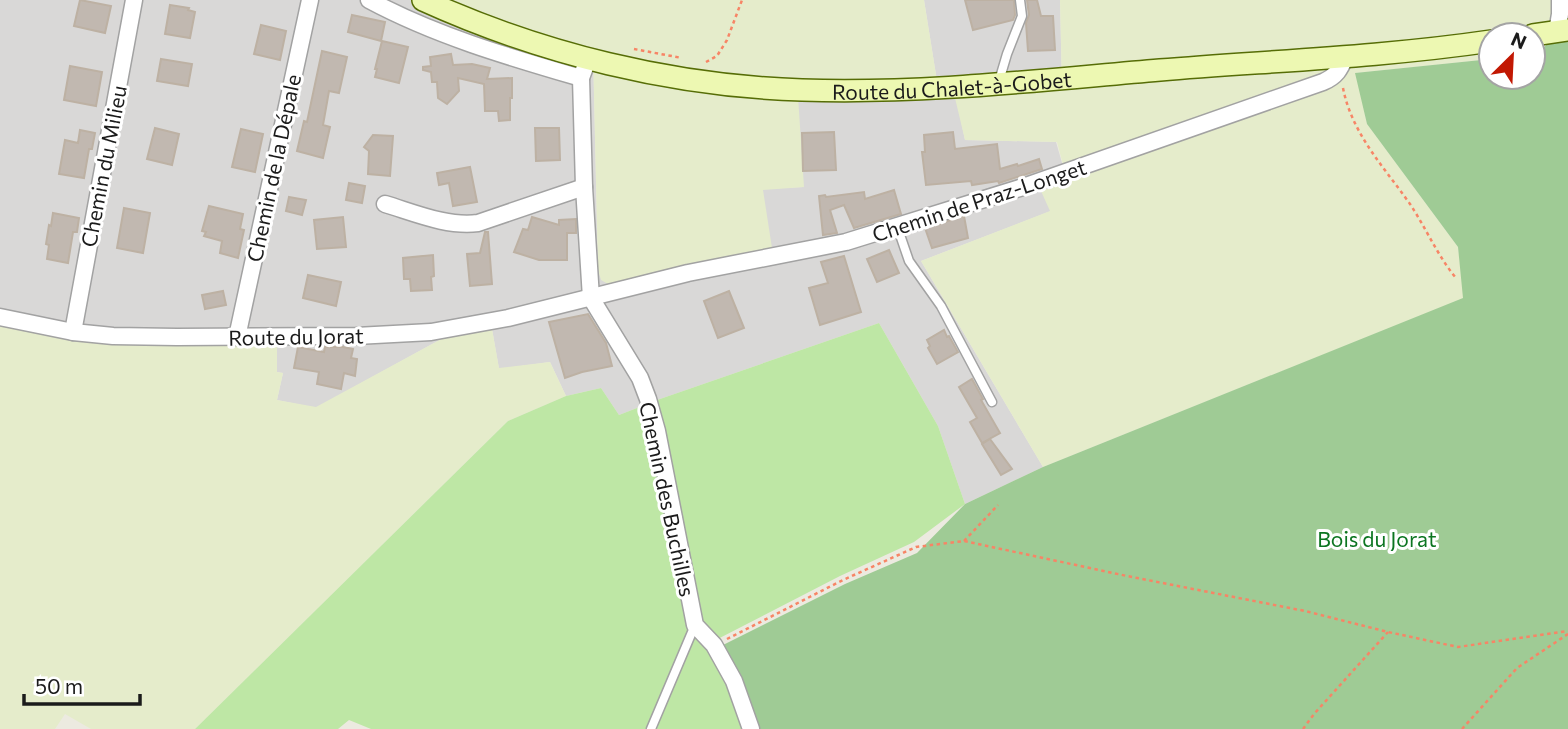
<svg xmlns="http://www.w3.org/2000/svg" width="1568" height="729" viewBox="0 0 1568 729" font-family="Commissioner,sans-serif">
<style>
.residential{fill:#d9d8d7}
.farmland{fill:#e5eccb}
.grass{fill:#bee7a5}
.forest{fill:#9fcb95}
.building{fill:#c1b8b0;stroke:#bdb1a3;stroke-width:2}
.lines{fill:none;stroke-linecap:round;stroke-linejoin:round}
.service-casing{stroke:#a2a2a2;stroke-width:11}
.minor-casing{stroke:#a2a2a2;stroke-width:19}
.secondary-casing{stroke:#566d06;stroke-width:24}
.path{stroke:#f78566;stroke-width:2.5;stroke-dasharray:3.5 3.5;stroke-linecap:butt}
.service{stroke:#fff;stroke-width:8}
.minor{stroke:#fff;stroke-width:16}
.secondary{stroke:#edf8b2;stroke-width:21}
.labels{text-anchor:middle;dominant-baseline:central;stroke-width:6;stroke-linejoin:round;paint-order:stroke}
.street-label{font-size:21px;fill:#1b1b1b;stroke:#fff}
.park-label{font-size:21px;fill:#0c7521;stroke:#fff}
</style>
<rect width="100%" height="100%" fill="#eceae0"/>
<polygon class="residential" points="0,0 444,0 593,50 598,270 763,189 803,187 796,81 937,81 924,0 1060,0 1062,88 956,97 965,140 1056,142 1067,180 1051,211 921,261 1043,467 965,504 938,426 879,323 660,399 619,415 601,388 566,396 550,362 499,369 492,329 445,337 316,408 277,400 283,373 277,372 277,342 74,339 0,326"/>
<g class="farmland">
<polygon points="444,0 924,0 937,81 797,81 804,187 763,190 772,248 608,284 601,280 598,270 593,50 545,37"/>
<polygon points="1060,0 1568,0 1568,21 1537,54 1533,55 1533,35 1491,35 1491,59 1356,73 1367,124 1458,247 1464,298 1043,467 921,261 1050,211 1041,191 1067,180 1057,142 965,140 955,98 1062,88"/>
<polygon points="0,326 74,339 277,342 277,372 283,373 277,400 316,407 445,337 492,329 499,368 550,362 566,396 508,421 195,729 91,729 65,714 55,729 0,729"/>
</g>
<polygon class="grass" points="879,323 938,426 965,504 914,542 840,576 708,644 728,685 742,729 371,729 349,720 338,729 195,729 508,421 566,396 601,388 619,415 660,399"/>
<polygon class="forest" points="1568,21 1568,729 760,729 740,678 723,645 845,584 917,553 965,504 1043,467 1463,298 1458,247 1367,124 1355,73 1491,59 1491,77 1533,77 1533,55 1538,54"/>
<g class="building">
<polygon points="80,0 111,6 105,33 74,26"/>
<polygon points="965,0 1014,0 1015,15 1013,20 973,30"/>
<polygon points="1027,0 1037,0 1041,16 1053,16 1055,50 1028,51 1026,23 1029,15"/>
<polygon points="170,5 189,8 188,10 195,12 190,38 165,34"/>
<polygon points="352,15 385,22 381,41 348,32"/>
<polygon points="261,25 286,31 280,60 254,54"/>
<polygon points="382,41 408,47 399,83 375,77 377,69 375,69"/>
<polygon points="322,51 347,57 339,93 329,91 323,125 330,127 323,158 297,151 304,121 307,122"/>
<polygon points="451,54 453,65 472,64 490,68 487,79 512,78 512,98 510,98 510,120 499,121 498,111 485,111 484,84 458,78 459,91 447,104 438,98 437,82 432,82 431,72 423,70 423,67 431,66 430,57"/>
<polygon points="161,59 192,64 188,86 157,81"/>
<polygon points="70,66 102,72 96,106 64,100"/>
<polygon points="155,128 179,134 172,165 147,159"/>
<polygon points="535,128 559,128 560,160 536,161"/>
<polygon points="241,129 263,134 255,172 232,167"/>
<polygon points="80,130 95,133 92,149 89,149 84,178 59,174 65,140 78,143"/>
<polygon points="834,132 836,170 803,171 802,133"/>
<polygon points="953,132 955,149 997,144 1000,169 1017,164 1018,166 1039,159 1042,169 999,183 998,181 972,185 971,181 926,185 922,152 925,152 924,135"/>
<polygon points="373,135 393,136 390,176 368,174 369,151 364,147"/>
<polygon points="470,167 477,202 453,206 449,183 439,185 437,173"/>
<polygon points="349,183 365,186 362,203 346,200"/>
<polygon points="894,190 901,214 854,228 844,205 830,210 837,233 823,235 819,196 825,195 826,197 864,192 865,199"/>
<polygon points="289,197 306,200 302,215 286,211"/>
<polygon points="209,206 243,214 240,229 244,230 238,258 220,253 222,241 204,236 206,232 202,231"/>
<polygon points="124,208 150,213 143,253 117,248"/>
<polygon points="53,213 79,218 77,232 73,232 68,263 47,259 49,245 46,244 49,225 51,226"/>
<polygon points="964,216 968,238 932,248 925,228"/>
<polygon points="343,217 346,247 317,249 314,220"/>
<polygon points="532,217 559,225 559,220 576,219 576,233 567,233 567,260 539,260 514,252 523,229 528,230"/>
<polygon points="485,232 488,232 492,284 470,286 467,254 480,253"/>
<polygon points="889,250 899,273 877,282 867,259"/>
<polygon points="433,255 434,276 431,277 432,290 411,291 410,279 404,279 403,258"/>
<polygon points="844,256 861,312 820,325 809,288 828,283 821,262"/>
<polygon points="308,275 341,282 336,306 303,298"/>
<polygon points="223,291 226,305 205,309 202,295"/>
<polygon points="729,291 744,328 718,338 704,301"/>
<polygon points="588,314 606,343 612,366 582,372 565,378 549,322"/>
<polygon points="944,330 947,337 949,336 958,352 937,364 928,348 930,346 927,340"/>
<polygon points="298,347 324,352 325,347 343,347 353,349 351,358 357,359 355,376 344,373 341,389 317,384 319,372 294,368"/>
<polygon points="972,379 983,399 981,400 1000,433 982,443 970,422 977,418 959,387"/>
<polygon points="990,439 1012,469 1001,475 982,444"/>
</g>
<g class="lines">
<defs>
<g id="service">
<polyline points="999,81 1007,54 1022,16 1020,0"/>
<polyline points="897,226 909,261 941,306 992,402"/>
<polyline points="651,729 695,625"/>
</g>
<g id="minor">
<path d="M369,0C436,36 509,57 581,78"/>
<polyline points="1557,32 1560,14 1560,0"/>
<polyline points="588,59 581,78 584,187 591,298 640,378 648,399 657,431 695,625 714,645 734,681 751,729"/>
<path d="M385,204C415,213 447,227 478,223L584,187"/>
<path d="M0,317L73,332L113,336L177,337L356,336L431,332L508,318L688,273L846,242L1023,187L1323,82C1337,76 1340,69 1346,56"/>
<polyline points="73,332 134,0"/>
<polyline points="237,337 310,0"/>
</g>
<g id="secondary">
<path id="s1" d="M423,0C542,54 672,86 802,90C922,94 1041,80 1160,70C1270,61 1382,57 1491,41"/>
<polyline points="1533,35 1568,30"/>
</g>
</defs>
<use href="#service" class="service-casing"/>
<use href="#minor" class="minor-casing"/>
<use href="#secondary" class="secondary-casing"/>
<g class="path">
<polyline points="634,49 682,58"/>
<polyline points="706,62 717,56 727,40 742,0"/>
<path d="M1343,88C1352,134 1384,167 1410,204C1426,228 1437,255 1456,278"/>
<polyline points="964,541 998,505"/>
<polyline points="727,639 843,580 916,547 964,541 1127,576 1305,611 1388,632 1458,647 1568,631"/>
<polyline points="1303,729 1314,714 1388,632"/>
<polyline points="1462,729 1517,668 1568,634"/>
</g>
<use href="#service" class="service"/>
<use href="#minor" class="minor"/>
<use href="#secondary" class="secondary"/>
</g>
<g class="labels">
<g class="street-label">
<text stroke="none"><textPath href="#s1" startOffset="542">Route du Chalet-à-Gobet</textPath></text>
<text transform="translate(103 166) rotate(-79)">Chemin du Milieu</text>
<text transform="translate(273 168) rotate(-78)">Chemin de la Dépale</text>
<text transform="translate(979 200) rotate(-18)">Chemin de Praz-Longet</text>
<text transform="translate(296 336) rotate(-1)">Route du Jorat</text>
<text transform="translate(668 499) rotate(78)">Chemin des Buchilles</text>
</g>
<g class="park-label">
<text x="1377" y="538">Bois du Jorat</text>
</g>
</g>
<g transform="translate(1512 56) rotate(24)"><circle r="33" fill="#ffffff" stroke="#a4a4a4" stroke-width="2"/>
<path d="M0-5L12 26L0 18L-12 26Z" fill="#c21803"/>
<text y="-10" font-size="19" font-weight="bold" text-anchor="middle" fill="#1b1b1b">N</text>
</g>
<path d="M24 694v10h116v-10" fill="none" stroke="#1b1b1b" stroke-width="3.5"/>
<text x="35" y="694" font-size="21" fill="#1b1b1b" stroke="#ffffff" stroke-width="5" paint-order="stroke">50 m</text>
</svg>
